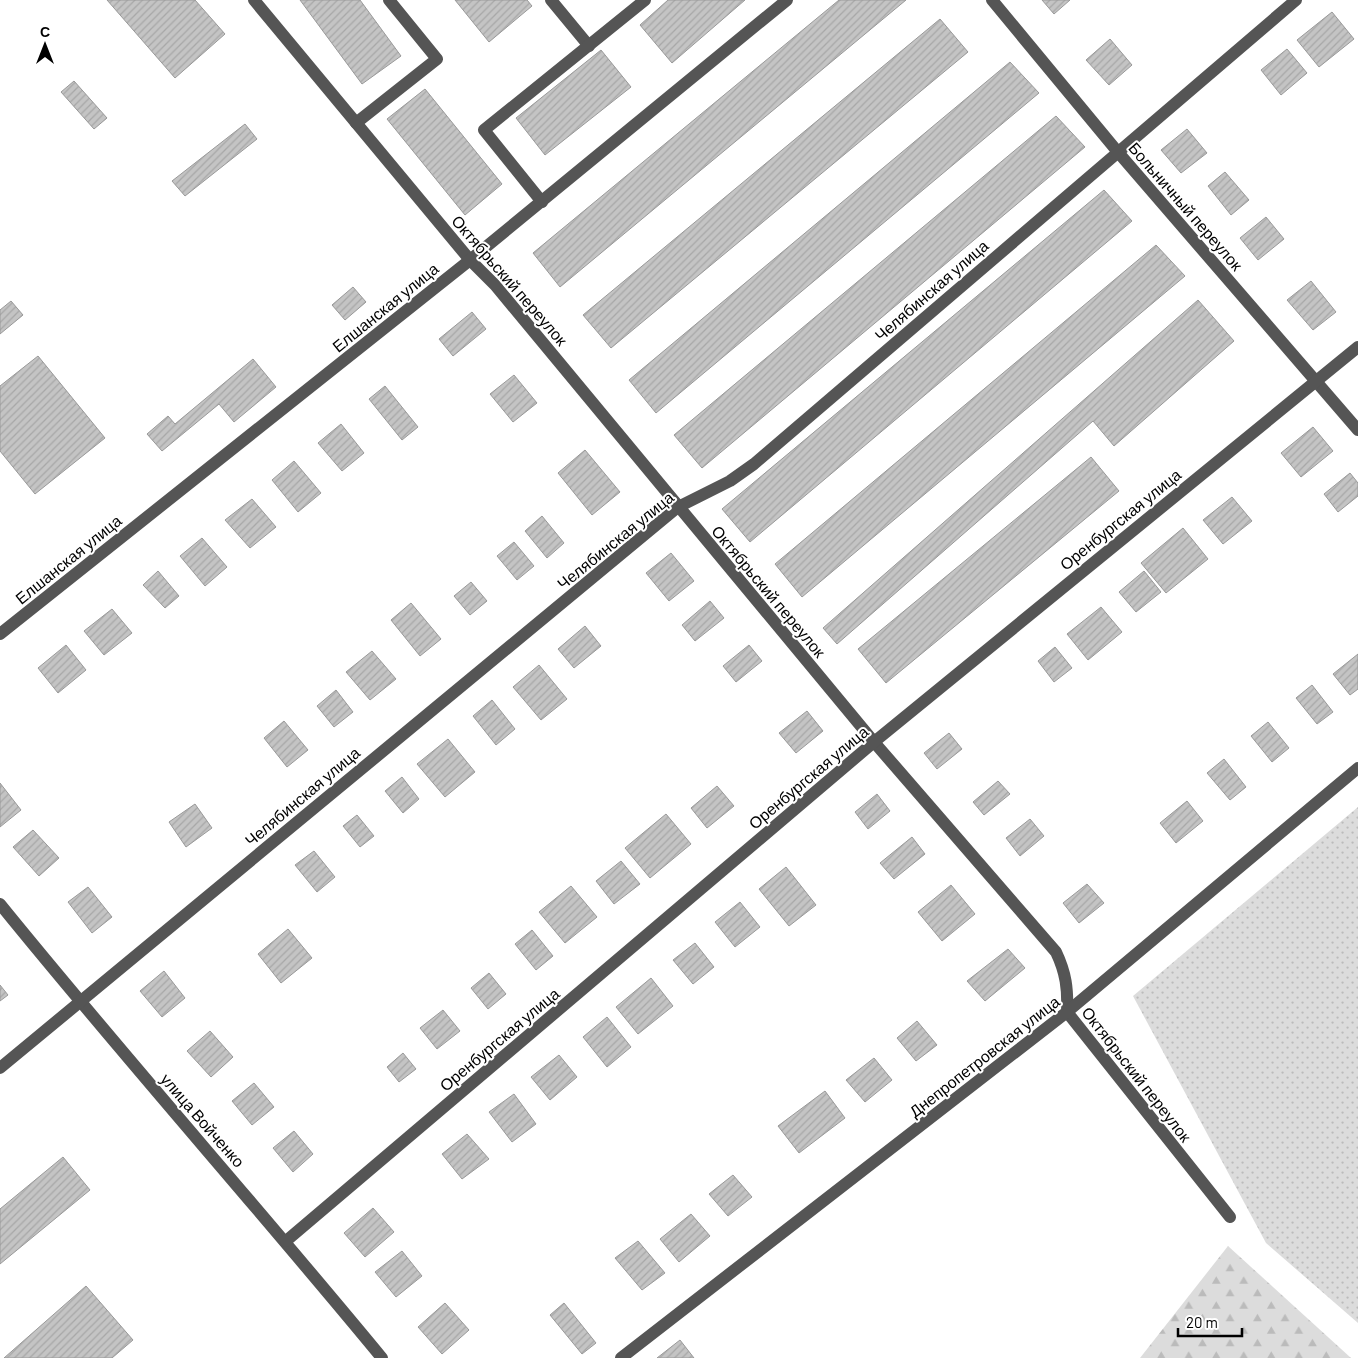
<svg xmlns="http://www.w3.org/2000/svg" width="1358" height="1358" viewBox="0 0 1358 1358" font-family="Barlow,sans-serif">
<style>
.forest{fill:url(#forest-firs)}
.garden{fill:url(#garden-dots)}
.building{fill:url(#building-hatch);stroke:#999}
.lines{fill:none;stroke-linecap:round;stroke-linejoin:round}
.minor{stroke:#555;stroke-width:12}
.labels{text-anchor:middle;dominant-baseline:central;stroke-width:4;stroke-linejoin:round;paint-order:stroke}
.street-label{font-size:16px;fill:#000;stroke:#fff}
</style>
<defs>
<pattern id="forest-firs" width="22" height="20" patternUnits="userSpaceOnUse" patternTransform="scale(1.25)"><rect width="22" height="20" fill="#dcdcdc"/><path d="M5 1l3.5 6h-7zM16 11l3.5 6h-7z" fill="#bbb"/></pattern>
<pattern id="garden-dots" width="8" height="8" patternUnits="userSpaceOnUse" patternTransform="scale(1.25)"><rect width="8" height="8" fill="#dcdcdc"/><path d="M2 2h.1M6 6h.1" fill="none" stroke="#bbb" stroke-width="1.8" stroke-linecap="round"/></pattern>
<pattern id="building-hatch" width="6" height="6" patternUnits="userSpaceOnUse" patternTransform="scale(1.25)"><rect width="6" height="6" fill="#c4c4c4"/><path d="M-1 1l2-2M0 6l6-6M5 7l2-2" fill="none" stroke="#a7a7a7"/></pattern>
</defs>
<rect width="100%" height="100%" fill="#fff"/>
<polygon class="forest" points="1228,1246 1351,1358 1140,1358"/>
<polygon class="garden" points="1358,807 1358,1323 1266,1243 1133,996"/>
<g class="building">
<polygon points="107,0 195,0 225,34 175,78"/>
<polygon points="300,0 360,0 401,56 362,84"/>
<polygon points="455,0 527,0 532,6 489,42"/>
<polygon points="668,0 745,0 672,63 640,25"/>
<polygon points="839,0 906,0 560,287 533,253"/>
<polygon points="1042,0 1070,0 1054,14"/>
<polygon points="1332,12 1354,39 1319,67 1297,40"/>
<polygon points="940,19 968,52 611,348 583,315"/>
<polygon points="1110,39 1132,65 1109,85 1086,60"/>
<polygon points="1287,49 1307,73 1281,95 1261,70"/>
<polygon points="601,50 631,87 545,155 516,118"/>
<polygon points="1010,62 1039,93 656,413 629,380"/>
<polygon points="74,81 107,118 94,129 61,92"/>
<polygon points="425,89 502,184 465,215 387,119"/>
<polygon points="1056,116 1085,147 702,468 674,435"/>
<polygon points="245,124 257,139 185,196 172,181"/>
<polygon points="1187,129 1207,153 1181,173 1161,150"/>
<polygon points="1225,172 1249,200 1231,215 1208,186"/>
<polygon points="1104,190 1132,221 750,542 722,509"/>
<polygon points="1266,217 1284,239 1258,260 1240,238"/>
<polygon points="1156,245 1185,276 802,597 775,564"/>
<polygon points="1311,281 1336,312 1313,330 1287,300"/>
<polygon points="353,287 366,302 345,320 332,305"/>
<polygon points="1198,300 1234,341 1114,446 1093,421 837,644 823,628"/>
<polygon points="11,301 23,315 0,334 0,310"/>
<polygon points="472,312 486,329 453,356 439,339"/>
<polygon points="38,356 105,438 35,494 0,451 0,386"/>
<polygon points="253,359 276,387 234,422 219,404 162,451 147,434 168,416 175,424"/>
<polygon points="514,375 537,403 513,422 490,394"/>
<polygon points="385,386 418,427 402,440 369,399"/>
<polygon points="341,424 364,453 342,471 318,443"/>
<polygon points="1313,427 1333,451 1301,477 1281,453"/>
<polygon points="585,450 620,492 592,515 558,473"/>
<polygon points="1091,457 1119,491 886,683 858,649"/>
<polygon points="294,461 321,493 298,512 272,480"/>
<polygon points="1350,473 1358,483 1358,496 1338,512 1324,494"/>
<polygon points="1232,497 1252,521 1223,544 1203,520"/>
<polygon points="252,499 276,527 250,548 225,520"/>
<polygon points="542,516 564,543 547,558 525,531"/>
<polygon points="1183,528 1208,559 1166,593 1141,563"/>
<polygon points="202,538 227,567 205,586 180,556"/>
<polygon points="514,542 534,566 517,580 497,556"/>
<polygon points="671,553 694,581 669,601 646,573"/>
<polygon points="158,571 179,596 165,608 143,585"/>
<polygon points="1144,571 1161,592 1136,612 1119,592"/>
<polygon points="471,582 487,601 470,615 454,596"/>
<polygon points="710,601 724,618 695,641 682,625"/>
<polygon points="411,603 441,639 420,656 391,620"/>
<polygon points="1101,607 1122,632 1088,660 1067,634"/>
<polygon points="112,609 132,633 104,655 84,631"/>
<polygon points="585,626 601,646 574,668 558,649"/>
<polygon points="66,645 86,670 58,693 38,668"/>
<polygon points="749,645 762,661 736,682 723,666"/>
<polygon points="1055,647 1072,668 1054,682 1038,661"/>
<polygon points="372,651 396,679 370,700 346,672"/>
<polygon points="1358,654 1358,689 1350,695 1333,674"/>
<polygon points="539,665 567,699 541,720 513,687"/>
<polygon points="1312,685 1333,712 1317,724 1296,698"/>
<polygon points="336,690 353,712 334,727 317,706"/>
<polygon points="492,700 515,729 496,745 473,716"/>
<polygon points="807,711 823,731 796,753 779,733"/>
<polygon points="284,721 308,750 287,767 264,738"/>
<polygon points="1268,722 1289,748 1272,762 1251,736"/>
<polygon points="949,733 962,749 937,769 924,753"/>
<polygon points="448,739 475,772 445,797 417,764"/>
<polygon points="1224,759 1246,787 1230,800 1207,773"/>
<polygon points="402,777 419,799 403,813 385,791"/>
<polygon points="998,781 1010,794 984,815 973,802"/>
<polygon points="0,783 21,810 0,827"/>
<polygon points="717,786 734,806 707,828 691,808"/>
<polygon points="877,794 890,811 868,829 855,812"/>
<polygon points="1187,801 1203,821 1176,843 1160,823"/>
<polygon points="195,804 212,828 186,847 169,822"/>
<polygon points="666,814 691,844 650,878 625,848"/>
<polygon points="357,815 374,836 360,847 343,826"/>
<polygon points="1030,819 1044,836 1020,856 1006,838"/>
<polygon points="33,830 59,858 39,876 13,847"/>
<polygon points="912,837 925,854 894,879 880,863"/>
<polygon points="314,851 335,877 317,892 295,865"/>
<polygon points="621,861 640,884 614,904 596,881"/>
<polygon points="786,867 816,905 789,926 759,889"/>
<polygon points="1087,884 1104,903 1079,923 1063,903"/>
<polygon points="951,885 975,914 942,941 918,912"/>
<polygon points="571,886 597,917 565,943 539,912"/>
<polygon points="88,887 112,917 92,933 68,902"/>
<polygon points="740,902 760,927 735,947 715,922"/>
<polygon points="288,929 312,958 281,983 258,954"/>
<polygon points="532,930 553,956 536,970 515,944"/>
<polygon points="695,943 714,967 693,984 673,960"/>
<polygon points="1008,949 1025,968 985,1001 967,981"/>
<polygon points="164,971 185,998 162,1017 140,991"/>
<polygon points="489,973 506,994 488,1009 471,988"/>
<polygon points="651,978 673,1006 638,1034 616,1007"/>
<polygon points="0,985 8,995 0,1001"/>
<polygon points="443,1010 460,1031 437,1049 420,1028"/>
<polygon points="607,1017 631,1047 607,1067 583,1037"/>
<polygon points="917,1021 937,1045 916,1061 897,1038"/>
<polygon points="210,1031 233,1057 211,1077 187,1051"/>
<polygon points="403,1053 416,1069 399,1082 387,1067"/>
<polygon points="559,1055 577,1077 550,1100 531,1077"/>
<polygon points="874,1058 892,1080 865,1102 846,1080"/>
<polygon points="254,1083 274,1107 252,1125 232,1101"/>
<polygon points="825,1091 845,1118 799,1153 778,1126"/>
<polygon points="514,1094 536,1124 512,1142 489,1112"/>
<polygon points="294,1131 313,1154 293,1172 273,1148"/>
<polygon points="467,1134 489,1159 462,1179 442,1154"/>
<polygon points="63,1157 90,1190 0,1264 0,1209"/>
<polygon points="733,1175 752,1197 728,1216 709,1194"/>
<polygon points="373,1208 394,1232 365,1257 344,1233"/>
<polygon points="691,1214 710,1236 679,1262 660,1239"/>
<polygon points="638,1241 665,1273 642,1290 615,1258"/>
<polygon points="402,1251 422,1276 396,1297 375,1272"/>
<polygon points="86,1286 133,1340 112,1358 4,1358"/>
<polygon points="445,1303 469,1330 442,1354 418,1327"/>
<polygon points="564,1303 596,1343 582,1354 550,1315"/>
<polygon points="680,1340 694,1358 657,1358"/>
</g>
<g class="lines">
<g class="minor">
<path d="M254,0L470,260L495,285L874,742L1056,952C1066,973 1068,989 1067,1012L1230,1217"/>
<polyline points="551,0 589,46"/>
<polyline points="992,0 1117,151 1358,430"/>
<polyline points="356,123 437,59 389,0"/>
<polyline points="542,202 484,130 645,0"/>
<polyline points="0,634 470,260 787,0"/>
<path d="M0,904C124,1057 256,1205 382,1358"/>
<polyline points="0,1068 678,507 730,481 754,464 1296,0"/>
<polyline points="286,1241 874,742 1358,347"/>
<polyline points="621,1358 1067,1012 1358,768"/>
</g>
</g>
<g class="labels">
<g class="street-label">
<text transform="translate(1186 206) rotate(49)">Больничный переулок</text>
<text transform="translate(510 280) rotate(49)">Октябрьский переулок</text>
<text transform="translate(931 290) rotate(-41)">Челябинская улица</text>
<text transform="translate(385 307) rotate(-39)">Елшанская улица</text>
<text transform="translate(1120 519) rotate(-39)">Оренбургская улица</text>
<text transform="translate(615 540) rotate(-39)">Челябинская улица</text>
<text transform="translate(68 559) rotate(-39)">Елшанская улица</text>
<text transform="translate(769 591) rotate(50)">Октябрьский переулок</text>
<text transform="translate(808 777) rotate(-40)">Оренбургская улица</text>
<text transform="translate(302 796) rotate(-40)">Челябинская улица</text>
<text transform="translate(499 1039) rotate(-40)">Оренбургская улица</text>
<text transform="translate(984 1056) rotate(-38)">Днепропетровская улица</text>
<text transform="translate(1137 1074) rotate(52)">Октябрьский переулок</text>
<text transform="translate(203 1120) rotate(49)">улица Войченко</text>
</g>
</g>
<g transform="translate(45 45)" stroke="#ffffff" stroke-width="4" paint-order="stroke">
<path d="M0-4L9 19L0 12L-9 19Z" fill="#000000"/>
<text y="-8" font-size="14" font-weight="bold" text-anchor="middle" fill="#000000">С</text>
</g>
<path d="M1178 1328v8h64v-8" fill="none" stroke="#000000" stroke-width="2.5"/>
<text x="1186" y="1328" font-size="15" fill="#000000" stroke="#ffffff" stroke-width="4" paint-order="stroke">20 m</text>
</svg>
